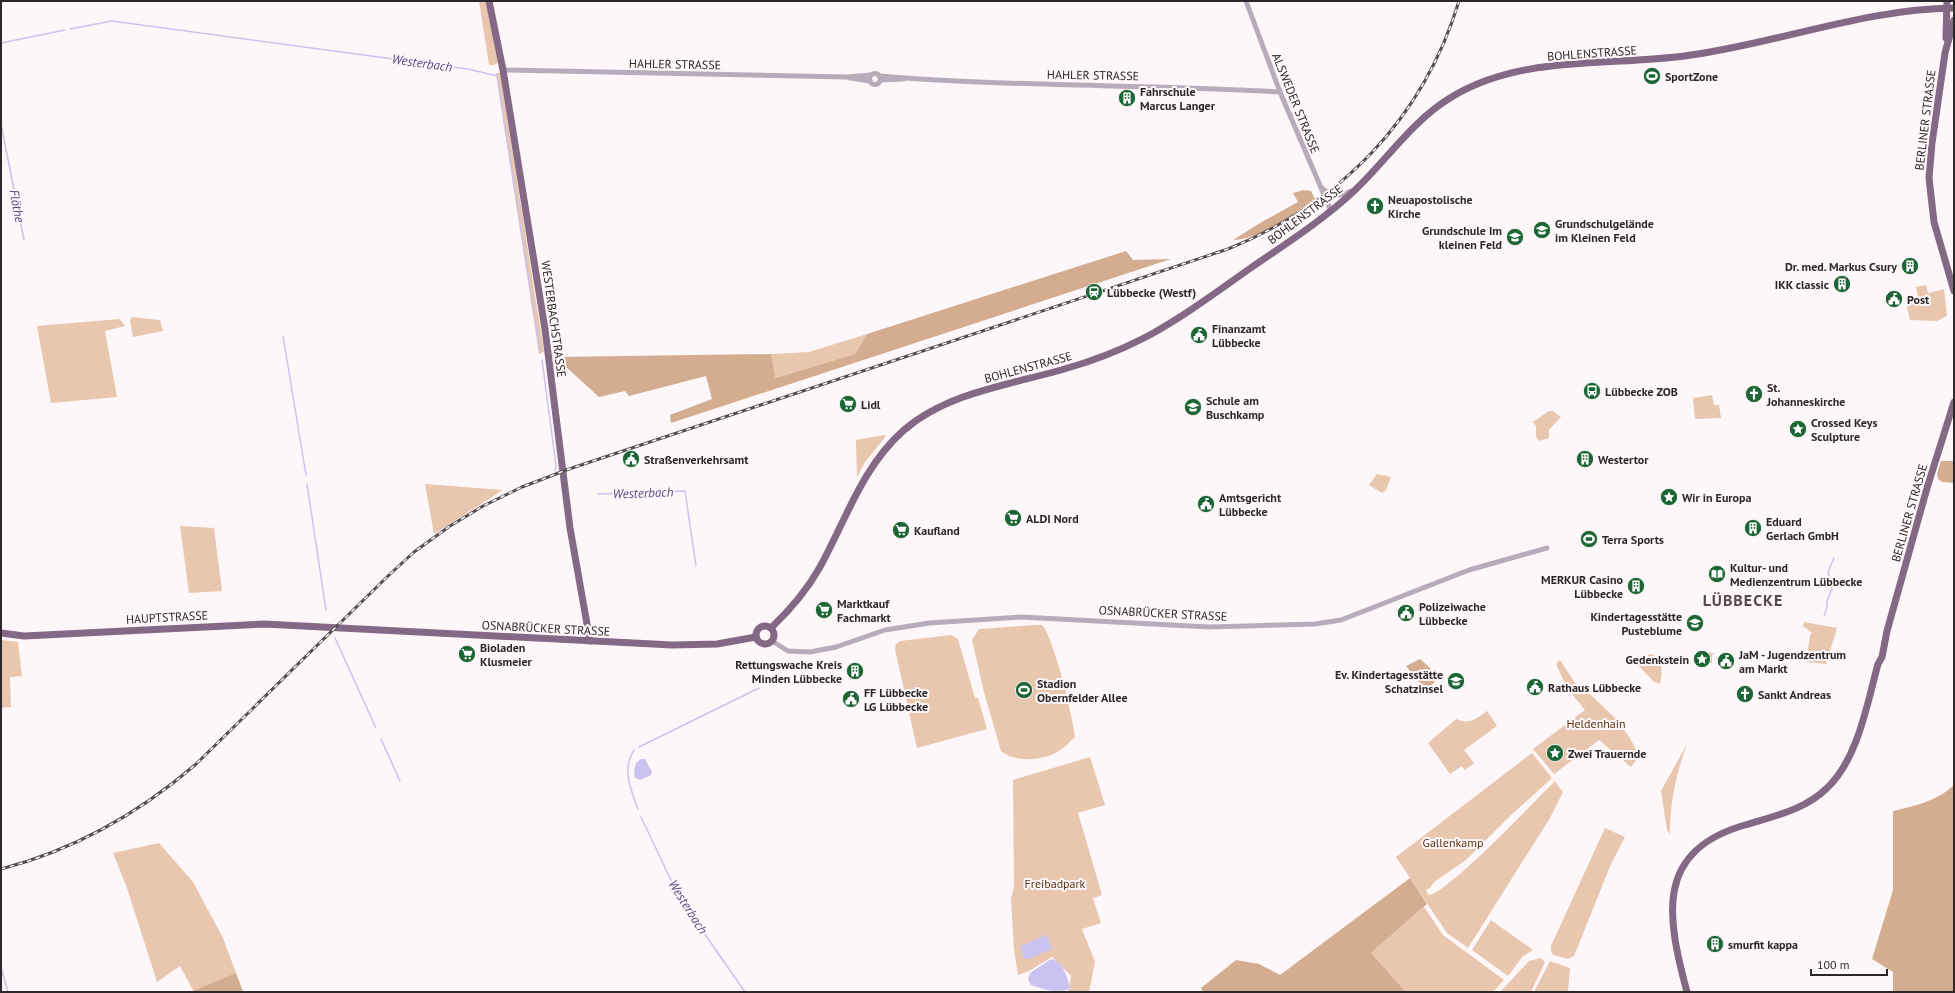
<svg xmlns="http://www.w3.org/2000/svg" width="1955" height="993" viewBox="0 0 1955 993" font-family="'PT Sans',sans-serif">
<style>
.green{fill:#e9c6ae;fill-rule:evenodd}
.forest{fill:#d4ac90}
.water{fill:#cac3ef}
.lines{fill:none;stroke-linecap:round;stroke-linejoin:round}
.stream{stroke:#cac3ef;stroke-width:1.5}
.minor{stroke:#b9abba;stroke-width:5}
.major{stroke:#836985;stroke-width:7}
.rail-casing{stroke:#544e50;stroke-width:3}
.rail{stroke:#fef7f9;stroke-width:1.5;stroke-dasharray:4.5;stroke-linecap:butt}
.labels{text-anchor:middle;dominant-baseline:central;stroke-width:4;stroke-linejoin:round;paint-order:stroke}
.street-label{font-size:12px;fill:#2d2729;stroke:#fef7f9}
.poi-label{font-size:12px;font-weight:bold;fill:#2d2729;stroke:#fef7f9;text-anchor:start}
.park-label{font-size:12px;fill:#5b3312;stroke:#fef7f9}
.water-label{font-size:13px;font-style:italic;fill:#584c85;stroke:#fef7f9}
.district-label{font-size:16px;font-weight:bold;letter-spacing:1px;fill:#56494d;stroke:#fef7f9}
</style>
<rect width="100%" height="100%" fill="#fef7f9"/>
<g class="green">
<polygon points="479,1 486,1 499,62 494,65 489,65"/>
<polygon points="496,73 500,73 544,352 539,354"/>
<polygon points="1926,285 1928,293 1944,289 1947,316 1937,321 1910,320 1906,302 1918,298 1916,287"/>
<polygon points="132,317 160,320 163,331 133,337 130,320"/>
<polygon points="120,319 125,326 105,331 117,397 51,403 37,326"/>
<polygon points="867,334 855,354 774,378 771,354 809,352"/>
<polygon points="1712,395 1714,405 1719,405 1721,418 1695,419 1693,398"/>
<polygon points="1549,411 1553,411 1561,417 1549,430 1549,438 1539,441 1536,437 1536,426 1533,422"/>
<polygon points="884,435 886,436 865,462 857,477 856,440"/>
<polygon points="1377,474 1391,477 1386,490 1382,493 1369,485"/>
<polygon points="425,484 503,490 434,534"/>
<polygon points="180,526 214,528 222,591 189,593"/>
<polygon points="1804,622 1837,628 1826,664 1808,662 1807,657 1810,635 1812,633 1803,626"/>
<path d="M1035,625H1042C1054,638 1073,717 1075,737C1069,743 1063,749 1055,753C1040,761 1014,762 1001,751L984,692L972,640L979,629Z"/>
<polygon points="951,635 958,639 975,698 978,698 987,729 917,748 895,649 896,644 900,641"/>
<polygon points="1,640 18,642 22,676 10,677 11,707 1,708"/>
<polygon points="1702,652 1714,653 1712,655 1712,663 1701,663"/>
<path d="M1651,654C1663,658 1663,674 1660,684L1653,681L1637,664L1646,660L1648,655Z"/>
<polygon points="1560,660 1575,683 1591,695 1616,719 1630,738 1639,756 1631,767 1599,740 1554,774 1533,749 1585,710 1567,688 1556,664"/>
<path d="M1487,711L1497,726L1464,750L1474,763L1465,770L1462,766L1450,774L1428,743L1456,719C1469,725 1476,719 1487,711Z"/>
<path d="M1687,744C1676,775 1670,801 1670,834L1667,830L1661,791Z"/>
<path d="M1532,753L1563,792L1550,818L1468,948L1447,933L1396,857ZM1552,778L1554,782L1549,787C1531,805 1446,895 1428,895L1426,890L1430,888L1434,882L1466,860L1509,817Z"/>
<polygon points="1090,757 1105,805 1078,813 1102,895 1093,898 1101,923 1082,929 1095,962 1089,992 1068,992 1071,976 1052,957 1029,971 1018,975 1014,949 1011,899 1014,887 1013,780"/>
<polygon points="1605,828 1625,837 1611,864 1574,956 1568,959 1553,955 1551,951 1551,946"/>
<polygon points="159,843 193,882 223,938 243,992 194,992 180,966 157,982 127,888 113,853"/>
<polygon points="1424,907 1443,935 1504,980 1493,992 1406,992 1371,953"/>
<polygon points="1491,920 1533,950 1523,956 1508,976 1472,950"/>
<polygon points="1541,958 1545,962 1531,992 1501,991 1529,961"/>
<polygon points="1550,961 1570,968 1568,992 1534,992"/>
</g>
<g class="forest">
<path d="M1303,190L1311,191L1315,199C1293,215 1261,239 1233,240L1260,223L1298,202L1293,193Z"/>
<polygon points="1126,251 1133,260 1171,259 671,423 670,415 712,399 706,376 629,396 625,391 599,397 555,357 771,354 775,378 855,354 867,334"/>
<polygon points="1941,461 1954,461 1954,483 1942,482 1938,479 1937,474"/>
<polygon points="1420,659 1430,668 1437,679 1430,687 1432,692 1429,694 1406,666"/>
<path d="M1954,785V992H1893V972L1872,959L1893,890V811C1915,806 1937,801 1954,785Z"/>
<polygon points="1410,878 1427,904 1371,953 1406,992 1203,992 1201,988 1236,960 1259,964 1280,975"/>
<polygon points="236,973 243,992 193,991"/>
</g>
<g class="water">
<polygon points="641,759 645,759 652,772 651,775 640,780 635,778 634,771 636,763"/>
<polygon points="1046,935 1048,937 1052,949 1026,960 1023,957 1020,946"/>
<path d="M1051,959C1063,960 1068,979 1070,989C1056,993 1045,990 1031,985L1028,979L1030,973Z"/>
</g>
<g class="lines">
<g class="stream">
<polyline points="70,29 112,21 468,69 497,76 540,351"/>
<polyline points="1,43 65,30"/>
<polyline points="1,124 24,240"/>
<polyline points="283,336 306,475"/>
<polyline points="542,360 556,465 555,471"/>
<polyline points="307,484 326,610"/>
<polyline points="598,494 685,491 696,566"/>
<polyline points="1824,616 1827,608 1827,601 1832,589 1828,572 1834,558"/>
<polyline points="335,638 376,728"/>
<polyline points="381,739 400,781"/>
<polyline points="639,747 759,688"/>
<path d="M634,750C621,770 631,789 638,809"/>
<polyline points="641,817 679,897 745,992"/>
<polyline points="1,967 8,992"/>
</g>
<g class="minor">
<polyline points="1246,1 1280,92 1331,211"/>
<polyline points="503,70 847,77 871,75"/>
<circle cx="875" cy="79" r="5.5"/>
<path d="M879,76C1013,87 1147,84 1280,92"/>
<polyline points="850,78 870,81"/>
<polyline points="880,80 903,79"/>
<path d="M1322,188C1332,197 1339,197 1351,191"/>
<polyline points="772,641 788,651 810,652 836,647 885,630 929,623 1021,617 1209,627 1315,624 1341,620 1469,570 1547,548"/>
</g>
<g class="major">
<polyline points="489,1 503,70 545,329 570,528 590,641"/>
<polyline points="1954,20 1945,53 1932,143 1929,178 1934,222 1954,291"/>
<polyline points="1946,38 1947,1"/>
<circle cx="765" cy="635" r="9"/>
<path d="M771,628C790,610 807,590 820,567C846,520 862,467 904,430C947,393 1008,385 1061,370C1090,362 1119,351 1146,337C1183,317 1218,291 1252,267C1287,243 1323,220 1354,191C1386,161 1412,121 1450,98C1524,52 1616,68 1698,54C1784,41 1866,9 1954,8"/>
<polyline points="1,633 24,636 264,624 672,645 717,644 756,637"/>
<path d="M1687,992C1667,917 1654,851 1745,825C1774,816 1805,810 1827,788C1858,759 1867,704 1878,664L1882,657L1887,631L1927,488L1954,402"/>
</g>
<defs>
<path id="rail" d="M1,869C74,850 138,814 195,765L388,576L414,552L450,526L483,506L522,487L569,469L1228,249C1341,203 1423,119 1459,1"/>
</defs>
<use href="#rail" class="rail-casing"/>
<use href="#rail" class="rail"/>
</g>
<defs>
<symbol id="stadium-disc" viewBox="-11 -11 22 22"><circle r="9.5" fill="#1b6634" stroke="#fef7f9"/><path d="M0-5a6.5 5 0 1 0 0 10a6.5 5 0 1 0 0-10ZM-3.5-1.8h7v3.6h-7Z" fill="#fff"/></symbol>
<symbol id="building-disc" viewBox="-11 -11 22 22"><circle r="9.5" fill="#1b6634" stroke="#fef7f9"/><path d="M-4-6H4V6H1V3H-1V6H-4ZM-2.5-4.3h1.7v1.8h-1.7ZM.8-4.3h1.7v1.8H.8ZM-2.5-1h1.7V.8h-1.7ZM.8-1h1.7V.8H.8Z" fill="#fff"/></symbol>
<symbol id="church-disc" viewBox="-11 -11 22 22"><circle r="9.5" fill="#1b6634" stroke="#fef7f9"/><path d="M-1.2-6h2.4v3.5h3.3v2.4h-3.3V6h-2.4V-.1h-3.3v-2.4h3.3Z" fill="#fff"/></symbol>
<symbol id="school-disc" viewBox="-11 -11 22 22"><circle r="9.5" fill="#1b6634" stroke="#fef7f9"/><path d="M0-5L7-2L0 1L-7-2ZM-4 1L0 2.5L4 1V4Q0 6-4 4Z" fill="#fff"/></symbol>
<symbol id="station-disc" viewBox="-11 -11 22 22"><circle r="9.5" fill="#1b6634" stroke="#fef7f9"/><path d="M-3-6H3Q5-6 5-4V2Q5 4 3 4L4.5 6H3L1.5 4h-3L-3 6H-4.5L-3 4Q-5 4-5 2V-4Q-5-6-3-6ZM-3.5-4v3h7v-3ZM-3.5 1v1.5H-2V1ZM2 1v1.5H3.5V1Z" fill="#fff"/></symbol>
<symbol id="civic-disc" viewBox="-11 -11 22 22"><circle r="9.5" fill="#1b6634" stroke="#fef7f9"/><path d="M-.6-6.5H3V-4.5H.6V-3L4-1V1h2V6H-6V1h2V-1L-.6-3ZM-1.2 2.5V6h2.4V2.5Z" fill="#fff"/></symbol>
<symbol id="bus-disc" viewBox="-11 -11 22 22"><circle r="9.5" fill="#1b6634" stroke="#fef7f9"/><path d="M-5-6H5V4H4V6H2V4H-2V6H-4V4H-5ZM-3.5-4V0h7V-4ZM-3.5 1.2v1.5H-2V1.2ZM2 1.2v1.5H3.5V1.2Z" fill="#fff"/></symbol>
<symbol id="supermarket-disc" viewBox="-11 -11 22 22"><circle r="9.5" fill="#1b6634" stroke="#fef7f9"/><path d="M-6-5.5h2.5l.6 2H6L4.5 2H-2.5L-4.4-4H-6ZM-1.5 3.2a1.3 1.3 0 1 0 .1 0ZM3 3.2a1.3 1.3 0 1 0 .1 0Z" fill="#fff"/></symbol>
<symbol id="sight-disc" viewBox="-11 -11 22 22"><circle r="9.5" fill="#1b6634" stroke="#fef7f9"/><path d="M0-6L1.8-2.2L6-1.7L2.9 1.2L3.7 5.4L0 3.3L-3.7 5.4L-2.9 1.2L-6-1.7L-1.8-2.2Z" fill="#fff"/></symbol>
<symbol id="library-disc" viewBox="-11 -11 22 22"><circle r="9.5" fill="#1b6634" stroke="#fef7f9"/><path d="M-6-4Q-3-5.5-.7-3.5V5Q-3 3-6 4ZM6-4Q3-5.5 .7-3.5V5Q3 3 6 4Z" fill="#fff"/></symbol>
</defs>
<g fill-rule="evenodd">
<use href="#stadium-disc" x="1642" y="66" width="20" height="20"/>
<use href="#building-disc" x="1117" y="88" width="20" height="20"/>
<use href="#church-disc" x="1365" y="196" width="20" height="20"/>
<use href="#school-disc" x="1532" y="220" width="20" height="20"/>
<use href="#school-disc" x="1505" y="227" width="20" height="20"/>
<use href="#building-disc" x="1900" y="256" width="20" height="20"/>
<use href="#building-disc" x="1832" y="274" width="20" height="20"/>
<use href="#station-disc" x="1084" y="282" width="20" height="20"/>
<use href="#civic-disc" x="1884" y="289" width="20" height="20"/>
<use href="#civic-disc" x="1189" y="325" width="20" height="20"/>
<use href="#bus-disc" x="1582" y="381" width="20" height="20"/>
<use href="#church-disc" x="1744" y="384" width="20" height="20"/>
<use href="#supermarket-disc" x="838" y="394" width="20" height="20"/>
<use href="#school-disc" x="1183" y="397" width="20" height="20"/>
<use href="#sight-disc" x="1788" y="419" width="20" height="20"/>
<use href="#civic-disc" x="621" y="449" width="20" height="20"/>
<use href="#building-disc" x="1575" y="449" width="20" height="20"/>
<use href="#sight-disc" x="1659" y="487" width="20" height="20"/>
<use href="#civic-disc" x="1196" y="494" width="20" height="20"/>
<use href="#supermarket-disc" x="1003" y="508" width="20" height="20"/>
<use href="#building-disc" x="1743" y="518" width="20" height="20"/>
<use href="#supermarket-disc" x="891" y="520" width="20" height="20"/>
<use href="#stadium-disc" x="1579" y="529" width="20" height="20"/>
<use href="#library-disc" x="1707" y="564" width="20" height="20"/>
<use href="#building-disc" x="1626" y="576" width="20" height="20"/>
<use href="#supermarket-disc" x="814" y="600" width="20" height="20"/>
<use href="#civic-disc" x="1396" y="603" width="20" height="20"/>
<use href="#school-disc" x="1685" y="613" width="20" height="20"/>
<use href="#supermarket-disc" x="457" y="644" width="20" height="20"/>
<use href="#sight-disc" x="1692" y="649" width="20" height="20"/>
<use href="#civic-disc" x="1716" y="651" width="20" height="20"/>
<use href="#building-disc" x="845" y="661" width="20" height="20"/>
<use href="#school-disc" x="1446" y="671" width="20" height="20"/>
<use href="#civic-disc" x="1525" y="677" width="20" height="20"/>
<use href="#stadium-disc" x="1014" y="680" width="20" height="20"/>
<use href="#church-disc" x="1735" y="684" width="20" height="20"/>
<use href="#civic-disc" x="841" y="689" width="20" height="20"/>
<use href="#sight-disc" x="1545" y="743" width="20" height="20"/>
<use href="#building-disc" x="1705" y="934" width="20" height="20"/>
</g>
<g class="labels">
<g class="street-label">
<text transform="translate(1592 53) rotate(-4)">BOHLENSTRASSE</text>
<text transform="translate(675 64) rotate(1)">HAHLER STRASSE</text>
<text transform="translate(1093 75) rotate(1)">HAHLER STRASSE</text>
<text transform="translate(1296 103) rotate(68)">ALSWEDER STRASSE</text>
<text transform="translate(1925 120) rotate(-83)">BERLINER STRASSE</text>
<text transform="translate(1305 214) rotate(-37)">BOHLENSTRASSE</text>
<text transform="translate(554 319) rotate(82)">WESTERBACHSTRASSE</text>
<text transform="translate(1028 367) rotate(-15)">BOHLENSTRASSE</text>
<text transform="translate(1909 513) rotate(-74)">BERLINER STRASSE</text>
<text transform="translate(1163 613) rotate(3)">OSNABRÜCKER STRASSE</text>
<text transform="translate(167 617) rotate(-3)">HAUPTSTRASSE</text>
<text transform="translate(546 628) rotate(3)">OSNABRÜCKER STRASSE</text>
</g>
<g class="poi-label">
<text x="1665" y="76">SportZone</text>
<text x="1140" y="91">Fahrschule<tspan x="1140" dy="14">Marcus Langer</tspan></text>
<text x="1388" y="199">Neuapostolische<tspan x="1388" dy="14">Kirche</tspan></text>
<text x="1555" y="223">Grundschulgelände<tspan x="1555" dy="14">im Kleinen Feld</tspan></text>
<text x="1502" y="230" text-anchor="end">Grundschule Im<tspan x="1502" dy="14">kleinen Feld</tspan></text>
<text x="1897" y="266" text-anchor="end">Dr. med. Markus Csury</text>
<text x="1829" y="284" text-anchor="end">IKK classic</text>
<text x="1107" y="292">Lübbecke (Westf)</text>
<text x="1907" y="299">Post</text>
<text x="1212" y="328">Finanzamt<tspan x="1212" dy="14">Lübbecke</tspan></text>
<text x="1767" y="387">St.<tspan x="1767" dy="14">Johanneskirche</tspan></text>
<text x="1605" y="391">Lübbecke ZOB</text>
<text x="1206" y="400">Schule am<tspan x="1206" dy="14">Buschkamp</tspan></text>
<text x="861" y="404">Lidl</text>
<text x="1811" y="422">Crossed Keys<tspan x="1811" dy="14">Sculpture</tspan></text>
<text x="644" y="459">Straßenverkehrsamt</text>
<text x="1598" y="459">Westertor</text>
<text x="1219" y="497">Amtsgericht<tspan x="1219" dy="14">Lübbecke</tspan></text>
<text x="1682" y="497">Wir in Europa</text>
<text x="1026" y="518">ALDI Nord</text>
<text x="1766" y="521">Eduard<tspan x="1766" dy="14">Gerlach GmbH</tspan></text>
<text x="914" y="530">Kaufland</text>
<text x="1602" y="539">Terra Sports</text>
<text x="1730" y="567">Kultur- und<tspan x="1730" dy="14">Medienzentrum Lübbecke</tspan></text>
<text x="1623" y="579" text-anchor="end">MERKUR Casino<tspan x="1623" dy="14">Lübbecke</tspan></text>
<text x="837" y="603">Marktkauf<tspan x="837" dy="14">Fachmarkt</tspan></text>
<text x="1419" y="606">Polizeiwache<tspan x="1419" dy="14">Lübbecke</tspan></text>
<text x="1682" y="616" text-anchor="end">Kindertagesstätte<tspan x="1682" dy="14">Pusteblume</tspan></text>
<text x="480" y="647">Bioladen<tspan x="480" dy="14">Klusmeier</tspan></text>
<text x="1739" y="654">JaM - Jugendzentrum<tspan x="1739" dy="14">am Markt</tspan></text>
<text x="1689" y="659" text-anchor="end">Gedenkstein</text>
<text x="842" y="664" text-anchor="end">Rettungswache Kreis<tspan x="842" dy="14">Minden Lübbecke</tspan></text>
<text x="1443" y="674" text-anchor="end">Ev. Kindertagesstätte<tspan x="1443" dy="14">Schatzinsel</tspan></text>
<text x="1037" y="683">Stadion<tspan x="1037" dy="14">Obernfelder Allee</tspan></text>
<text x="1548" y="687">Rathaus Lübbecke</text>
<text x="864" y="692">FF Lübbecke<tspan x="864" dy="14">LG Lübbecke</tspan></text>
<text x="1758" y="694">Sankt Andreas</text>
<text x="1568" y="753">Zwei Trauernde</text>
<text x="1728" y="944">smurfit kappa</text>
</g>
<g class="park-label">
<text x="1596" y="723">Heldenhain</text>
<text x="1453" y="842">Gallenkamp</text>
<text x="1055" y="883">Freibadpark</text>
</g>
<g class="water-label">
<text transform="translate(422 63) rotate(8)">Westerbach</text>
<text transform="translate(17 206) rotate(79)">Flöthe</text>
<text transform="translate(643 493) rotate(-2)">Westerbach</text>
<text transform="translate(688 907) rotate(58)">Westerbach</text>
</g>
<g class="district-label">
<text x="1743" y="600">LÜBBECKE</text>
</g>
</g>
<rect width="1955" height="993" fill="none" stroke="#2d2729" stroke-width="4"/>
<path d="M1811 969v6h76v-6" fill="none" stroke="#2d2729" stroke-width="2"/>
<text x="1817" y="969" font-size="12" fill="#2d2729" stroke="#fef7f9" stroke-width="3" paint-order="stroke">100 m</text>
</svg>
